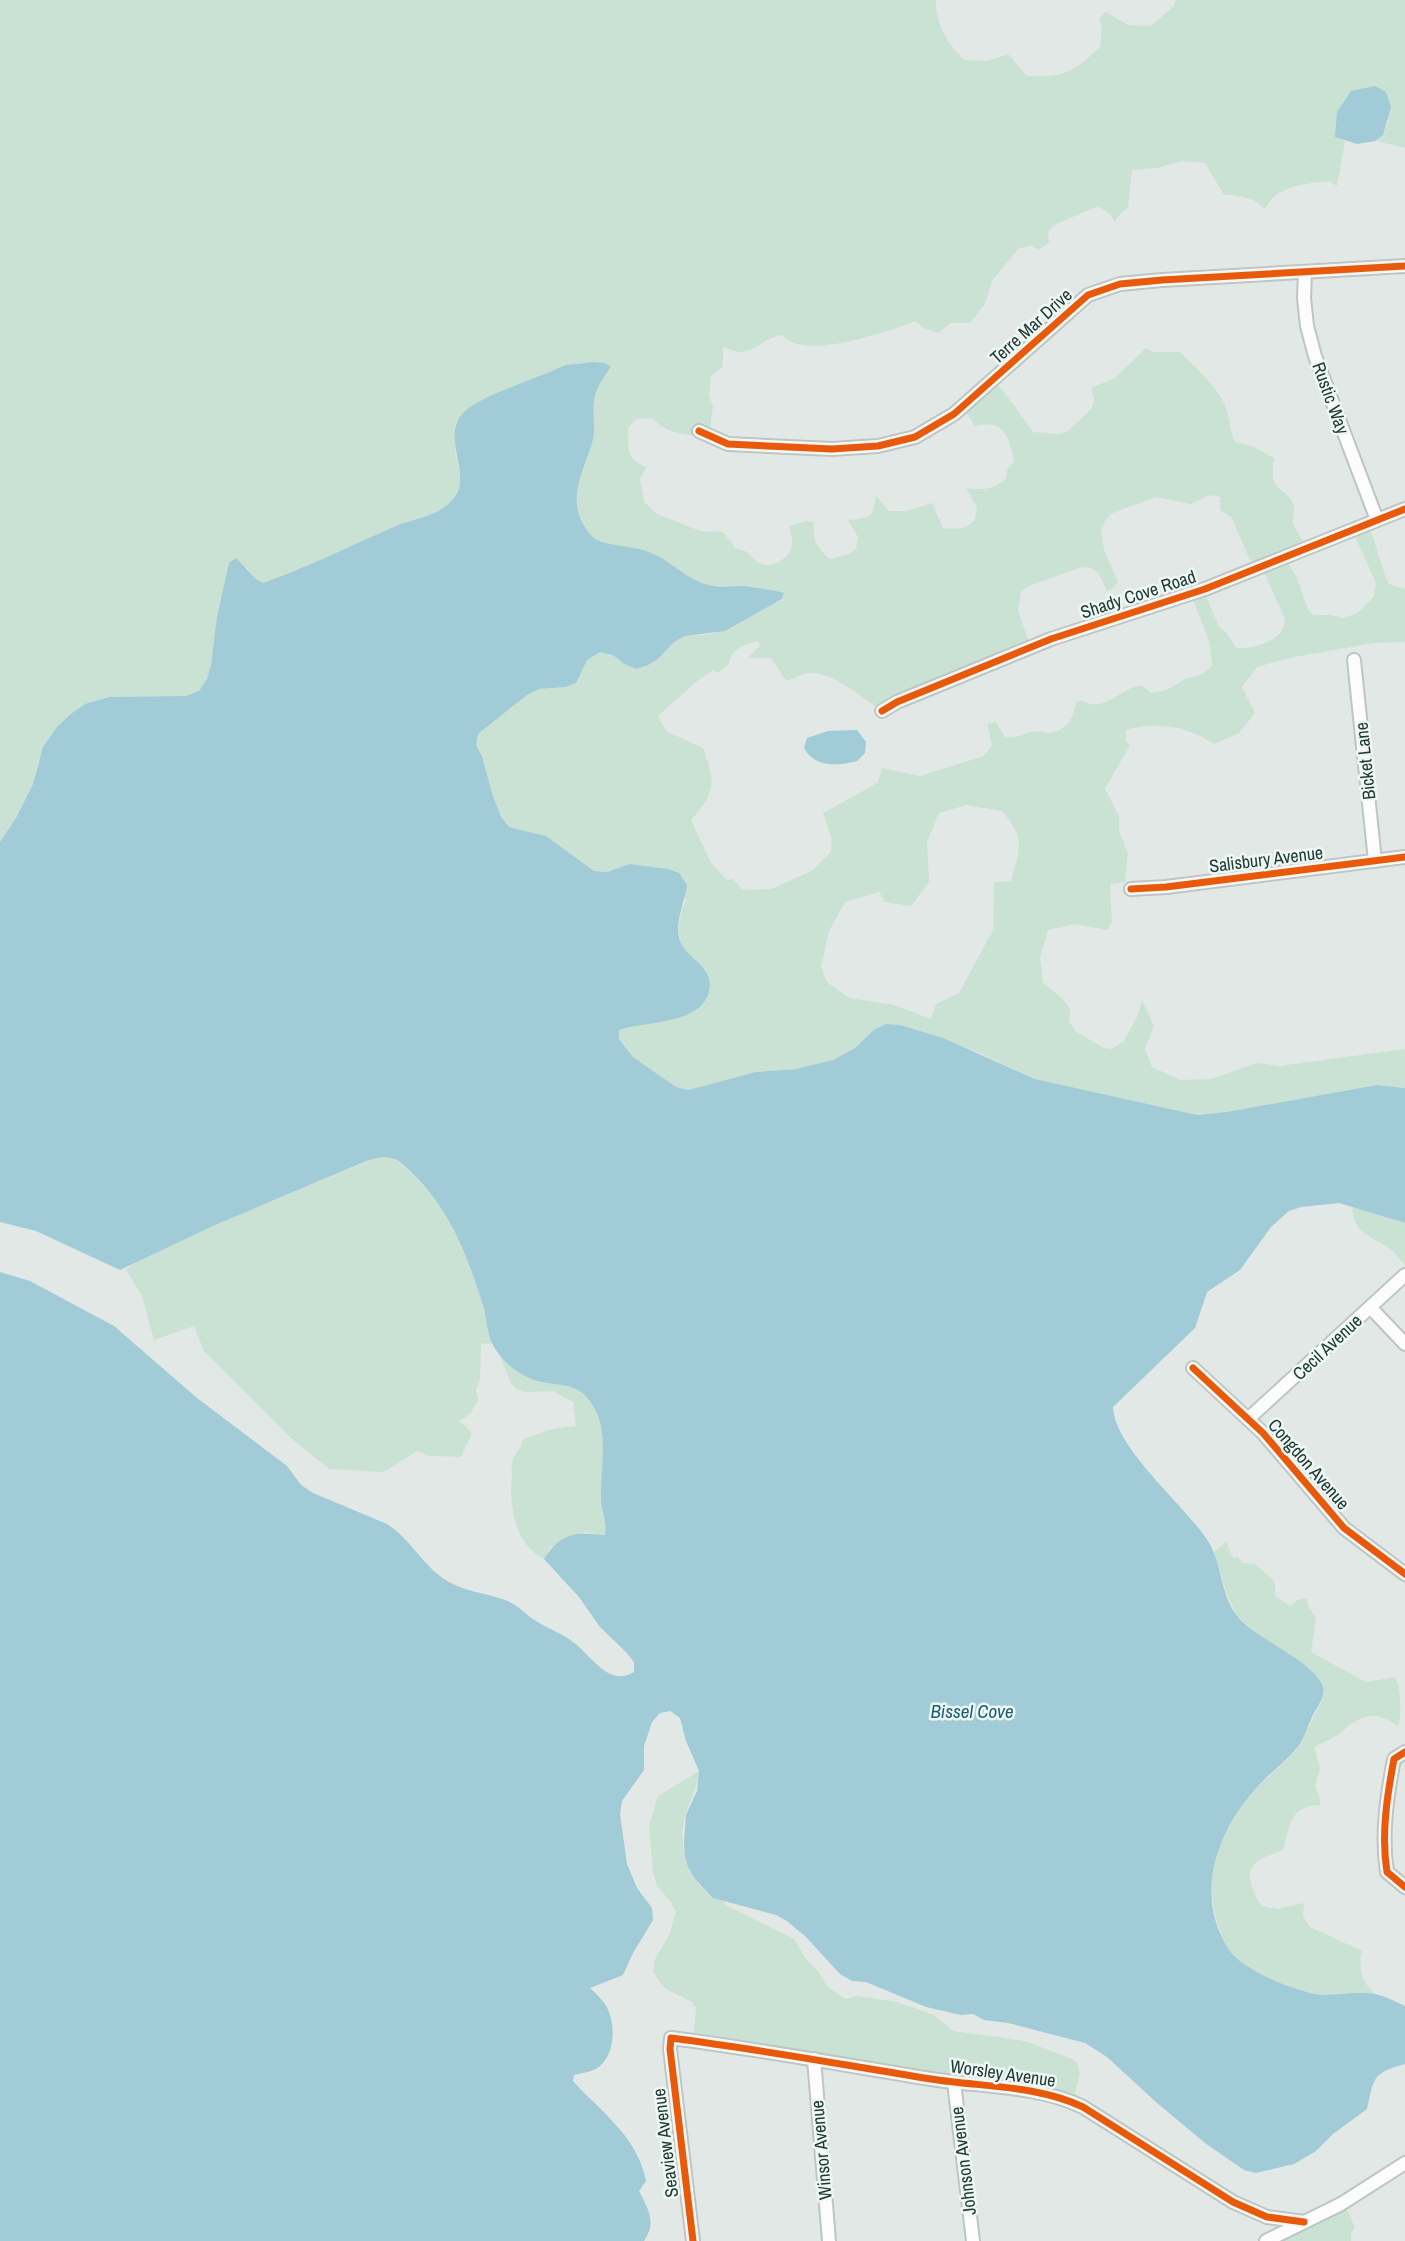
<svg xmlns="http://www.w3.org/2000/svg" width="1405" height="2241" viewBox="0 0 1405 2241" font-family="'Archivo Narrow',sans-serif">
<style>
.green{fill:#cae2d3;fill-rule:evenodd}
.water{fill:#a1cbd7}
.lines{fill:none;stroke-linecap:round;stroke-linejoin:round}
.street-casing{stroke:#bfc5c3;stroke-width:16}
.street{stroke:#fbfcfb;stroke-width:12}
.cycleway-casing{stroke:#eff7f4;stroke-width:11}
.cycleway{stroke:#e8590c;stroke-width:7}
.labels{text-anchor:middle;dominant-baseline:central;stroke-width:5;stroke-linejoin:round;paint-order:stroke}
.street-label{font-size:18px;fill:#203b36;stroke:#eff7f4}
.water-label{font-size:19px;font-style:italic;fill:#195f77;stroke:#eff7f4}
</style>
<rect width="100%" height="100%" fill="#e2e8e5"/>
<g class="green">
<path d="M0,0H936C935,25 948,43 964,60L988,61L1008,54L1027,76C1065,78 1073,72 1100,47L1102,27L1099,18L1106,12L1128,25L1151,26L1174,6L1176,0H1405V148L1376,141L1383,135L1389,119L1335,137L1345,141L1337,186L1329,181C1307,184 1276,185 1266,208H1263C1255,197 1236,195 1224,195L1205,163L1181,161L1157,168L1132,170L1128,208L1120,214L1115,221L1109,213L1098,206L1054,225L1048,232L1049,243L1038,250L1032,246L1019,248L992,281L985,304L970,323H950L939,333L923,328L916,321C889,331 803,362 783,335C768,335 756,352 740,352C735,352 728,348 723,347V367L711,376L709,396L713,406L709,437C691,435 664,435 653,418L636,419L628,428C629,450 625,458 647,467L640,478L644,502L657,514L700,531L723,532L736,549C752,551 748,556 759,563C771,570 788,559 791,548C794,541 791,534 789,526L807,521L814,522C812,540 817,548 830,559L849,554L856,549L858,537L848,520C869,518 873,519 876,496L889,511H906L932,503L943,528C956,530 965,529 975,520L977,508L966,488C983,490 992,490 1006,479L1007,470L1014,461C1012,449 1007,428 994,425C988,424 981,425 975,426L961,404L991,377C1007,394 1019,413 1033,432L1058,434L1067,432L1092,408L1094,399L1091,388L1115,378L1146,348L1154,352H1180C1197,369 1222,390 1228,414C1230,424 1231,433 1234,442L1252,446L1274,458C1267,498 1289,485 1294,507C1295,512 1292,518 1293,524C1296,532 1304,540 1308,548L1285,559L1296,576L1308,609L1313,615H1332L1343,618L1358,613L1374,596L1376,583L1353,532L1368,525C1377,545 1380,564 1389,584L1405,589V642L1373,643L1289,658L1257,667L1242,687L1255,713L1239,733L1214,744C1189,726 1155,721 1126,730V741L1130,745L1105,789L1119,816V831L1128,853L1125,882L1110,884L1112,922L1107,930L1075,924L1048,930L1040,957L1043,983L1062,998L1070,1009L1069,1021L1075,1031L1104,1048L1112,1049L1124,1041L1138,1015L1142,1000L1154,1026L1145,1049L1152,1067L1180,1080L1212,1079L1257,1063L1279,1066L1405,1049V1088L1377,1085L1226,1112L1197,1115L1035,1079L980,1053L900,1025L886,1024L875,1029L855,1048L833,1060L796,1069L756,1072L688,1090L676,1087L633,1057L619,1039V1030C643,1021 670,1024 693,1012C699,1008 704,1003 707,996C720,967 684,961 679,937C677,926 682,910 686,900L668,869L630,864L607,872L594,871L546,836L509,827L501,817L492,793L482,756L476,745L478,734L527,695L539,689L565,687L576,683L587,659L600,651L613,655L623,663L658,659L674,642L685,636L712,634L782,600L784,594C771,591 759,588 747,587C735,585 722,588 709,585C686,580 671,561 649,552C633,546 608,547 597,541C560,519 582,467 592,437C597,421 591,405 597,390C599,382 606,375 611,368L605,363L594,362L566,365L472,406L462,414L455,426V450L460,474V488L454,498L444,508L420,520L394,526L362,543L263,583L256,579L247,568L229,563L217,616L211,665L207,679L199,691L186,696L109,697L85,704L72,713L39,759L33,784L16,818L0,842ZM1210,495L1220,497V510L1231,517L1254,569L1263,570L1285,619C1285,641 1255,649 1236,648L1226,632L1219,627L1204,591L1191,595L1209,640L1212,665C1200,680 1196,673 1182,681C1169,688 1168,691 1151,693L1141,685C1122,687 1103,715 1081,700L1076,702C1074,717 1067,731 1049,733C1046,733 1042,731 1038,731C1026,731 1018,739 1005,737L996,722L987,724L992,745L984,756L920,776L882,768L878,782L872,786L823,813L832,840L831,852L813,870L772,889L742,890L733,879L727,880L711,863L691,820C717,791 715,783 703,748L666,731L658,716L697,681L713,670L718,673L729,664C732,648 743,645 758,641L760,645L748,658H771L786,681C793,679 801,674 808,673C834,671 863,699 884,712L1031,648L1018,611L1021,592L1031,585L1082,567C1098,566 1101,578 1107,591L1112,589L1118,582L1104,550L1101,529L1110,514L1156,497L1191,504ZM966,805L1002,811C1026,839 1020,848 1011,881L994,882L993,930L959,993L936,1004L931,1019L894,1005L849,998L827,982L821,967L829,931L845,902L879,892L885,902L911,906L929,882L927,842L939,813Z"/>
<polygon points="375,1158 390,1158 400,1162 428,1190 446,1215 466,1254 484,1306 493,1345 491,1343 481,1344 480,1379 476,1390 478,1400 470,1414 459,1421 470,1430 471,1436 461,1457 429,1456 417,1451 384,1472 329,1469 291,1438 204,1351 194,1326 154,1340 142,1296 126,1270 138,1261 215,1225"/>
<path d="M1352,1207L1405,1223V1265C1400,1260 1395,1252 1389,1248C1369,1235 1354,1234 1352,1207Z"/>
<path d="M500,1356C511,1366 525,1379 540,1382C553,1385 565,1382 577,1389C618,1412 598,1472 602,1509C603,1519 606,1525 605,1535L585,1532L551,1547L544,1559C514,1544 509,1505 512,1475C512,1470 511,1463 513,1459C516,1451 522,1448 523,1439L553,1429L576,1426L573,1402L553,1391L525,1392L515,1388L511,1383Z"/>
<path d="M1226,1542L1233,1558L1238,1557L1242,1563L1255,1564L1271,1578L1275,1584V1596L1291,1606L1297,1600L1307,1598L1308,1606L1316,1618L1311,1652L1366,1682L1395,1677C1401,1686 1402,1717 1398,1726C1379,1714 1372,1712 1351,1724C1346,1727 1343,1732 1338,1735C1329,1740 1322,1742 1314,1748L1320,1768L1315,1786L1320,1799V1805C1289,1806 1291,1825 1283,1850C1263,1858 1244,1861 1252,1887C1255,1894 1257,1900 1262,1906L1278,1909L1304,1903L1303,1916L1310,1927L1362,1951C1358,1970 1361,1980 1375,1994C1356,1994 1335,1997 1316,1994C1294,1990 1255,1974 1238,1960C1229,1954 1224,1943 1221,1933C1206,1895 1210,1856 1230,1821C1247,1792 1274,1774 1296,1750C1307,1737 1312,1717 1321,1702L1308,1669L1257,1634L1237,1616L1226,1592L1214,1552Z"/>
<path d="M699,1771C697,1789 691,1798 686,1813C676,1846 689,1891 724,1901L727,1906L794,1939L806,1959L817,1970L828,1987L845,1999L857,1996L897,2002L934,2015L953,2031L1025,2041L1072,2059L1077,2063L1080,2073L1073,2100L693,2041L696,2009L692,2002L664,1988L653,1972L654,1961L669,1935L676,1913L671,1902L657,1886L653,1873L649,1826L658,1796Z"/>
<polygon points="1345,2205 1355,2228 1351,2233 1351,2241 1277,2241"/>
</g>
<g class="water">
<polygon points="1375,86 1386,92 1391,107 1383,135 1375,141 1357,144 1335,137 1337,112 1351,91"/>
<path d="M594,362L605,363L611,367C606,374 600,382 597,390C590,406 597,425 592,443C583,472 566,499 586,529C590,535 595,540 602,542C618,547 633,546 649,552C671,560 686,580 709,585C720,588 731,586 742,586C756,587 770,590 784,593L782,599L725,631L685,636L674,642L658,659L648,665L636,669L623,663L613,655L600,652L587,660L576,683L565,687L539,689L527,695L478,734L476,745L482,756L492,793L501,817L509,827L546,836L594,871L607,872L630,864L668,869L679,873L687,885C685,901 675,922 679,938C683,954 702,961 708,976C711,982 710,991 707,997C694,1025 645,1021 619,1030V1039L633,1057L676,1087L688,1090L756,1072L796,1069L833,1060L855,1048L875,1029L886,1024L900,1025L943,1038L1035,1079L1197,1115L1226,1112L1377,1085L1405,1088V1223L1339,1203L1301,1207L1289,1211L1271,1227L1240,1270L1207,1292L1195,1328L1113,1407C1114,1447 1183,1504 1206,1538C1223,1562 1219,1594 1238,1617C1256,1639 1315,1662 1323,1687C1325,1696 1319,1704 1315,1711C1308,1724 1305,1739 1296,1749C1285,1762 1270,1773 1258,1786C1217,1830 1193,1894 1229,1950C1242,1970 1298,1993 1322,1995C1339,1995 1358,1991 1375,1994C1385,1996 1396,2002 1405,2006V2064C1371,2073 1374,2079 1367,2109L1333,2134L1316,2151L1294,2164L1256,2173L1244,2170L1205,2143L1157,2103L1107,2057L1085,2043L1008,2023L984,2020L973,2014L961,2015L926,2007L866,1982L852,1981L840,1974L806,1937L787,1921L776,1915L713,1898L695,1879L688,1867L685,1856L684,1842L686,1815L697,1791L699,1771L686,1741L680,1718L670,1711L660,1713L652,1722L644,1746V1770L622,1801L620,1814L627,1864L637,1888L652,1908L653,1920L633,1953L623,1975L590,1988C595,1993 601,1998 605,2004C616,2021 616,2052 600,2066C593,2072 582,2073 574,2075L573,2081C602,2113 637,2136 646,2181L639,2191C648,2209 657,2222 644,2241H0V1272L30,1281L114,1326L197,1398L287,1466L301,1485L313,1493L387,1524C411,1539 424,1568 449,1582C466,1592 487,1593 505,1600C517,1604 525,1614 536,1621C548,1629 562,1633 573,1642C591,1655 609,1688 634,1672V1662L625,1651L600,1627L579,1597L544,1559C561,1532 577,1532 605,1535C607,1522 601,1511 601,1498C600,1469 609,1437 595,1409C580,1382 566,1387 541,1382C522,1378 500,1361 492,1343C486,1330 487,1315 482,1302C467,1254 449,1208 411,1172C405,1166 399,1159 390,1158C381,1156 372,1159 364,1162L215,1225L120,1270L36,1231L0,1222V842L16,818L33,784L43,747L57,727L72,713L85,704L109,697L186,696L199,691L207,679L211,665L217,616L229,563L236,558L256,579L263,583C307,567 349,547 391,528C412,518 436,519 453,499C474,475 440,439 463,413C478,397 532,380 554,370L566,365Z"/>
<path d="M857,730L866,742L865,753L857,761C838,766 815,768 804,748L807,738L828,731Z"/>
</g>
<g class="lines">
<defs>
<g id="street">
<polyline points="1305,273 1304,298 1307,326 1315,356 1377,520"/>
<polyline points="699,431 728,444 832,449 878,446 915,437 954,414 1088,295 1120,284 1162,280 1405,266"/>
<polyline points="1354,660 1375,861"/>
<polyline points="882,711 897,702 1051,639 1205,589 1405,509"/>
<polyline points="1131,889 1166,887 1405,857"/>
<polyline points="1370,1307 1405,1344"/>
<polyline points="1193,1368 1263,1433 1344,1528 1405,1574"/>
<polyline points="1248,1419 1405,1275"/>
<path d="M1405,1752L1394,1759C1387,1796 1381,1835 1387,1872L1405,1887"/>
<polyline points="814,2059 829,2241"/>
<polyline points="954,2082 973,2241"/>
<path d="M693,2241L670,2049L671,2038C758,2049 844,2065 931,2079C981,2087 1037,2085 1083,2107L1233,2202L1267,2217L1304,2222"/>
<polyline points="1266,2241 1341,2204 1405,2163"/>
</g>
</defs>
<use href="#street" class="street-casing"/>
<use href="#street" class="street"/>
<defs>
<g id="cycleway">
<polyline points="699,431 728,444 832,449 878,446 915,437 954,414 1088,295 1120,284 1162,280 1405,266"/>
<polyline points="882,711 897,702 1051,639 1205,589 1405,509"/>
<polyline points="1131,889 1166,887 1405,857"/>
<polyline points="1193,1368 1263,1433 1344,1528 1405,1574"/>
<path d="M1405,1752L1394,1759C1387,1796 1381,1835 1387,1872L1405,1887"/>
<path d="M693,2241L670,2049L671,2038C758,2049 844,2065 931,2079C981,2087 1037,2085 1083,2107L1233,2202L1267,2217L1304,2222"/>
</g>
</defs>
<use href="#cycleway" class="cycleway-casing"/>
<use href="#cycleway" class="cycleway"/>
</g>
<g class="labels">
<g class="street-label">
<text transform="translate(1031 326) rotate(-42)">Terre Mar Drive</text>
<text transform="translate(1331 398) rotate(70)">Rustic Way</text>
<text transform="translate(1138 594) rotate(-18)">Shady Cove Road</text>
<text transform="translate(1365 761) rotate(-96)">Bicket Lane</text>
<text transform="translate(1266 859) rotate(-7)">Salisbury Avenue</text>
<text transform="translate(1327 1347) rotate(-43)">Cecil Avenue</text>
<text transform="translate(1309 1464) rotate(49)">Congdon Avenue</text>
<text transform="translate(1003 2073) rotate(8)">Worsley Avenue</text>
<text transform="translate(665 2143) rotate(-97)">Seaview Avenue</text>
<text transform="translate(821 2150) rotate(-95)">Winsor Avenue</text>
<text transform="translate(963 2161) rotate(-97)">Johnson Avenue</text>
</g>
<g class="water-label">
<text x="972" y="1711">Bissel Cove</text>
</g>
</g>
</svg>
